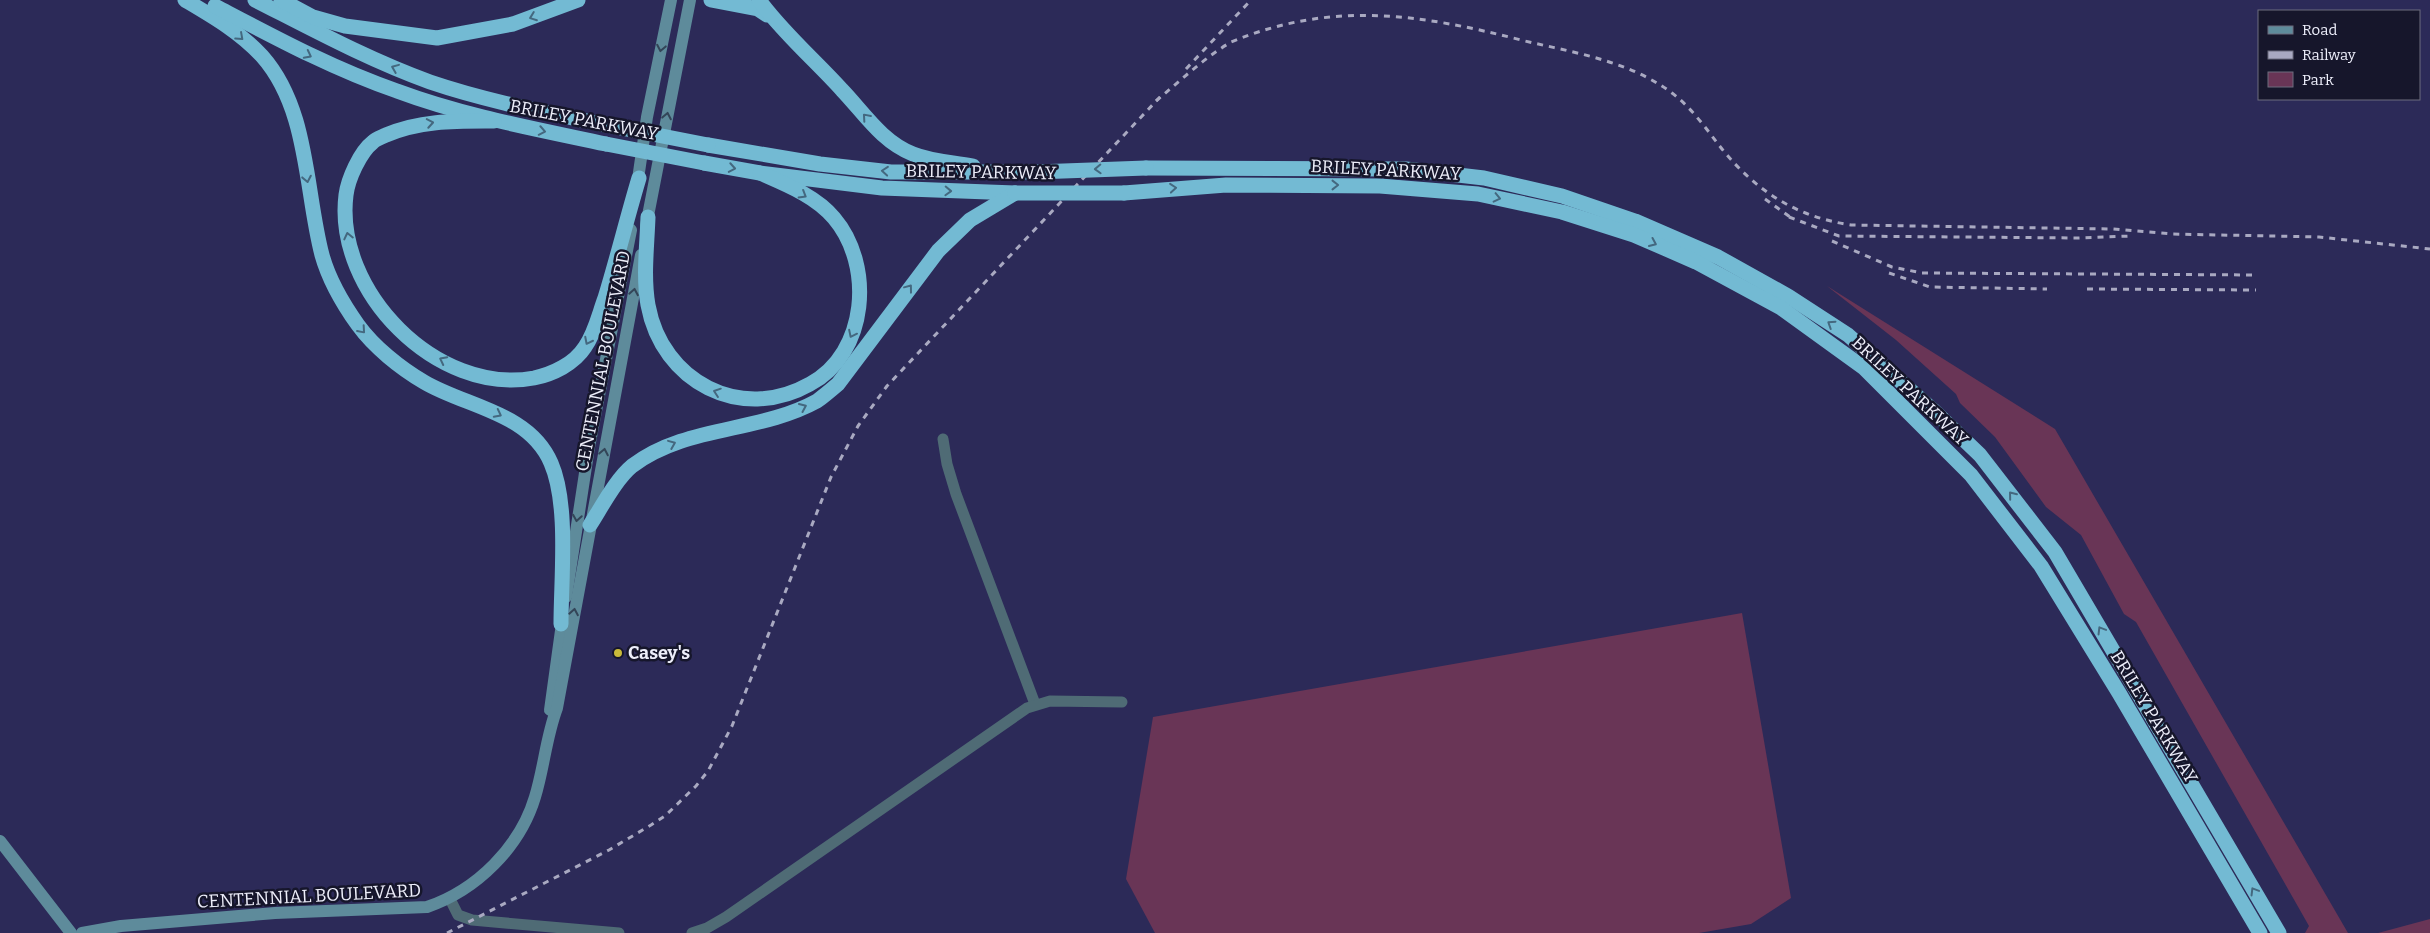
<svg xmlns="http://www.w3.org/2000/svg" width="2430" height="933" viewBox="0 0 2430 933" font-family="Bitter,serif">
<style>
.green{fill:#693556}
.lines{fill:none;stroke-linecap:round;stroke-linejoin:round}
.street{stroke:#4f6b75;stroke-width:11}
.secondary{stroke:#5e8b9b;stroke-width:12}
.highway{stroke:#73bad3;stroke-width:15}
.rail{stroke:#a9a9c1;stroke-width:3;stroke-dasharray:6 6;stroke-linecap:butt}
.highway-bridge{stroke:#73bad3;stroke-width:15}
.oneway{stroke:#44687f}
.oneway2{stroke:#334558}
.poi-dot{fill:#c9ba3a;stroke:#16162b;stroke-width:2}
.labels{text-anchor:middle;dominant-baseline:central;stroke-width:5;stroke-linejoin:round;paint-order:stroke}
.street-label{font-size:18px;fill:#edeefa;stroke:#16162b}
.poi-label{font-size:18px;font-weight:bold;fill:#edeefa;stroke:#16162b;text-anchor:start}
</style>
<rect width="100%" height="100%" fill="#2c2a58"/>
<g class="green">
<polygon points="1827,286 2055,429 2348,933 2305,933 2309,926 2136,622 2124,614 2081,535 2046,507 1995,437 1960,403 1956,394 1896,340"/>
<polygon points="1742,613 1791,898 1751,924 1699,933 1155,933 1126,879 1153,717"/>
<polygon points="2430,919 2430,933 2378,933"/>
</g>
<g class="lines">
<g class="street">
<polyline points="943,439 947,464 956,494 1035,704"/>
<polyline points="450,899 458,915 472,920 619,933"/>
<polyline points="692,933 707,928 726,917 1027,708 1050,701 1122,702"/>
</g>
<g class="secondary">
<polyline points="637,186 647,117 671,0"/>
<polyline points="646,226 690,0"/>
<polyline points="566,597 589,447 631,230"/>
<polyline points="550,710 563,616"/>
<polyline points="0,841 71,933"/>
<path d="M82,933L121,926L275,913L427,907C477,890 520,847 535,797C544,768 546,737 557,708L641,255"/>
</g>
<g class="highway">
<path d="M185,0C212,16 240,32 262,56C309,109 305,190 322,255C329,280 343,304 358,325C374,347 400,368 424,382C466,407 529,412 551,463C569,504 561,578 561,624"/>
<path d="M255,0C312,29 369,60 430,82C489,102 550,113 611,126"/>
<polyline points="281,0 313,17 345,26 437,38 513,24 578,0"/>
<polyline points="711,0 758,9 767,15"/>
<path d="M759,0C783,33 815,60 842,90C864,113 882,142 913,154C933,162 953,162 973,166"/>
<path d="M215,6C274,37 333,69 397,91C464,116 536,129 606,144"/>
<path d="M494,121C457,121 421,120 386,135C382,137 376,139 373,142C360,152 348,179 346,195C334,291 437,396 534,378C553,374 574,364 585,347C595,333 599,314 605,298C617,259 627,218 639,178"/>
<polyline points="708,145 820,164 891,172 1036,172"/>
<polyline points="704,163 760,173 882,188 1015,193"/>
<polyline points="1146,168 1406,169 1484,178 1562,196 1635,221 1718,257 1788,296 1848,335 1933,410 1980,455 2055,552 2279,933"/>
<polyline points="1124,193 1226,185 1380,186 1478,194 1562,212 1634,235 1696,262 1781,308 1864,368 1971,475 2041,566 2119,693 2260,933"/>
<path d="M648,217C647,246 643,277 648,305C662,382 741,423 810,384C868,353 874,265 834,218C816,196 785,184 760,173"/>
<path d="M590,525C601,508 616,479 632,466C686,425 759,433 817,401C824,396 831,390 838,384L938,251L970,220L1015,193"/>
</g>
<g class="rail">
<polyline points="1186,69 1251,0"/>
<path d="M1156,101C1180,81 1204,58 1231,42C1333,0 1420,14 1525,41C1576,53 1629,61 1672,93C1692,108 1707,130 1722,149C1757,192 1797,217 1851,225L2113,229L2172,234L2319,237L2430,249"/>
<polyline points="1765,199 1793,219"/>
<polyline points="1789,217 1839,236 2078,238 2131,236"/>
<polyline points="1832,241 1892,267 1922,273 2256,275"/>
<polyline points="1889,273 1930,287 2047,289"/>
<polyline points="2087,289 2256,290"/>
<polyline points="447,933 609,850 651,825 665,816 696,786 708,771 732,726 831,477 858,426 887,386 1160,97"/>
</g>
<g class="highway-bridge">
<polyline points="611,126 708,145"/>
<polyline points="606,144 704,163"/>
<polyline points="1036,172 1146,168"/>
<polyline points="1015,193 1124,193"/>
</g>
</g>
<defs><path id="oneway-chevron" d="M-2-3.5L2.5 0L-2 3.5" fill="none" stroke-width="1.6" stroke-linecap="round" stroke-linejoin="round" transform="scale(1.25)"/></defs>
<g class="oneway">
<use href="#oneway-chevron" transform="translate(533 17) rotate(159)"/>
<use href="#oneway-chevron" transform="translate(240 37) rotate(42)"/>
<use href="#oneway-chevron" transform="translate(308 55) rotate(27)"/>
<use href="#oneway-chevron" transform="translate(395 68) rotate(-158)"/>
<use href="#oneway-chevron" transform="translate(866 117) rotate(-131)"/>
<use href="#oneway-chevron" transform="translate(430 123) rotate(-10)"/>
<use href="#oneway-chevron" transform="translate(542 131) rotate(11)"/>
<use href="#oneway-chevron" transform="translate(732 168) rotate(10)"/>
<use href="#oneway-chevron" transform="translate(1098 169) rotate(178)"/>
<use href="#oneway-chevron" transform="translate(885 171) rotate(-175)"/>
<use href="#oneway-chevron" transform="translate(307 179) rotate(79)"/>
<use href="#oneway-chevron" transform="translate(1335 185)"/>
<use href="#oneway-chevron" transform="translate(1173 188) rotate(-5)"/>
<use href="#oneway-chevron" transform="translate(948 191) rotate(2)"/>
<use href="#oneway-chevron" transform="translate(803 195) rotate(31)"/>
<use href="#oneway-chevron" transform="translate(1497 198) rotate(13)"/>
<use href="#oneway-chevron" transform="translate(348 236) rotate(-103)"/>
<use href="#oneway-chevron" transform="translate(1653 243) rotate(24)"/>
<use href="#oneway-chevron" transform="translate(909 288) rotate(-53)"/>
<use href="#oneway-chevron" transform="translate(1831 324) rotate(-147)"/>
<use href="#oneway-chevron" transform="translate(362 330) rotate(49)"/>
<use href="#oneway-chevron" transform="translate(852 334) rotate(116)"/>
<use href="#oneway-chevron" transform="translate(588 341) rotate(117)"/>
<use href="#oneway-chevron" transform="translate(443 360) rotate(-153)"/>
<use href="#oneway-chevron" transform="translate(717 392) rotate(-161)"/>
<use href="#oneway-chevron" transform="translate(803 407) rotate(-24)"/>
<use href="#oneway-chevron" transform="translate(498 414) rotate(27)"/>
<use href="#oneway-chevron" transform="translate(672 444) rotate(-22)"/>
<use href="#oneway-chevron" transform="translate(2012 495) rotate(-129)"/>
<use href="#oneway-chevron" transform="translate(2101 630) rotate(-121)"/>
<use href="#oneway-chevron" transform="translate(2254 891) rotate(-121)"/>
</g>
<g class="oneway2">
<use href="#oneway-chevron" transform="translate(661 48) rotate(101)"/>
<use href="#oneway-chevron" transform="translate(667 116) rotate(-79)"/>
<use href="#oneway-chevron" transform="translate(634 292) rotate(-80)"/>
<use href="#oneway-chevron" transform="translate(604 452) rotate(-79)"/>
<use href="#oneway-chevron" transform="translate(577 518) rotate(99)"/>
<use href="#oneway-chevron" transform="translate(574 612) rotate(-80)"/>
</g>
<circle class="poi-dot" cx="618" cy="653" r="5"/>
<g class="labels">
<g class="street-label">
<text transform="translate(584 120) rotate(11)">BRILEY PARKWAY</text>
<text transform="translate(1386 170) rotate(3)">BRILEY PARKWAY</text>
<text transform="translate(981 172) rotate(1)">BRILEY PARKWAY</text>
<text transform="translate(603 361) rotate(-79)">CENTENNIAL BOULEVARD</text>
<text transform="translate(1910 391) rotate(43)">BRILEY PARKWAY</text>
<text transform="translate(2154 717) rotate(59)">BRILEY PARKWAY</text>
<text transform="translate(309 896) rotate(-3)">CENTENNIAL BOULEVARD</text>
</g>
<g class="poi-label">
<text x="628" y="653">Casey's</text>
</g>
</g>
<rect x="2258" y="10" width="162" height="90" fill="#16162b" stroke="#6c6c7e"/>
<rect x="2268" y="26" width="25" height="8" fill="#5e8b9b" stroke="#6c6c7e"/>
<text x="2302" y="35" font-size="15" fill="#edeefa">Road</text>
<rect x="2268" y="51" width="25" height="8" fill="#a9a9c1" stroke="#6c6c7e"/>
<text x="2302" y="60" font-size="15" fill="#edeefa">Railway</text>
<rect x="2268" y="72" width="25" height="15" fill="#693556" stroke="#6c6c7e"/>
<text x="2302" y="85" font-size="15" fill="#edeefa">Park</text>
</svg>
